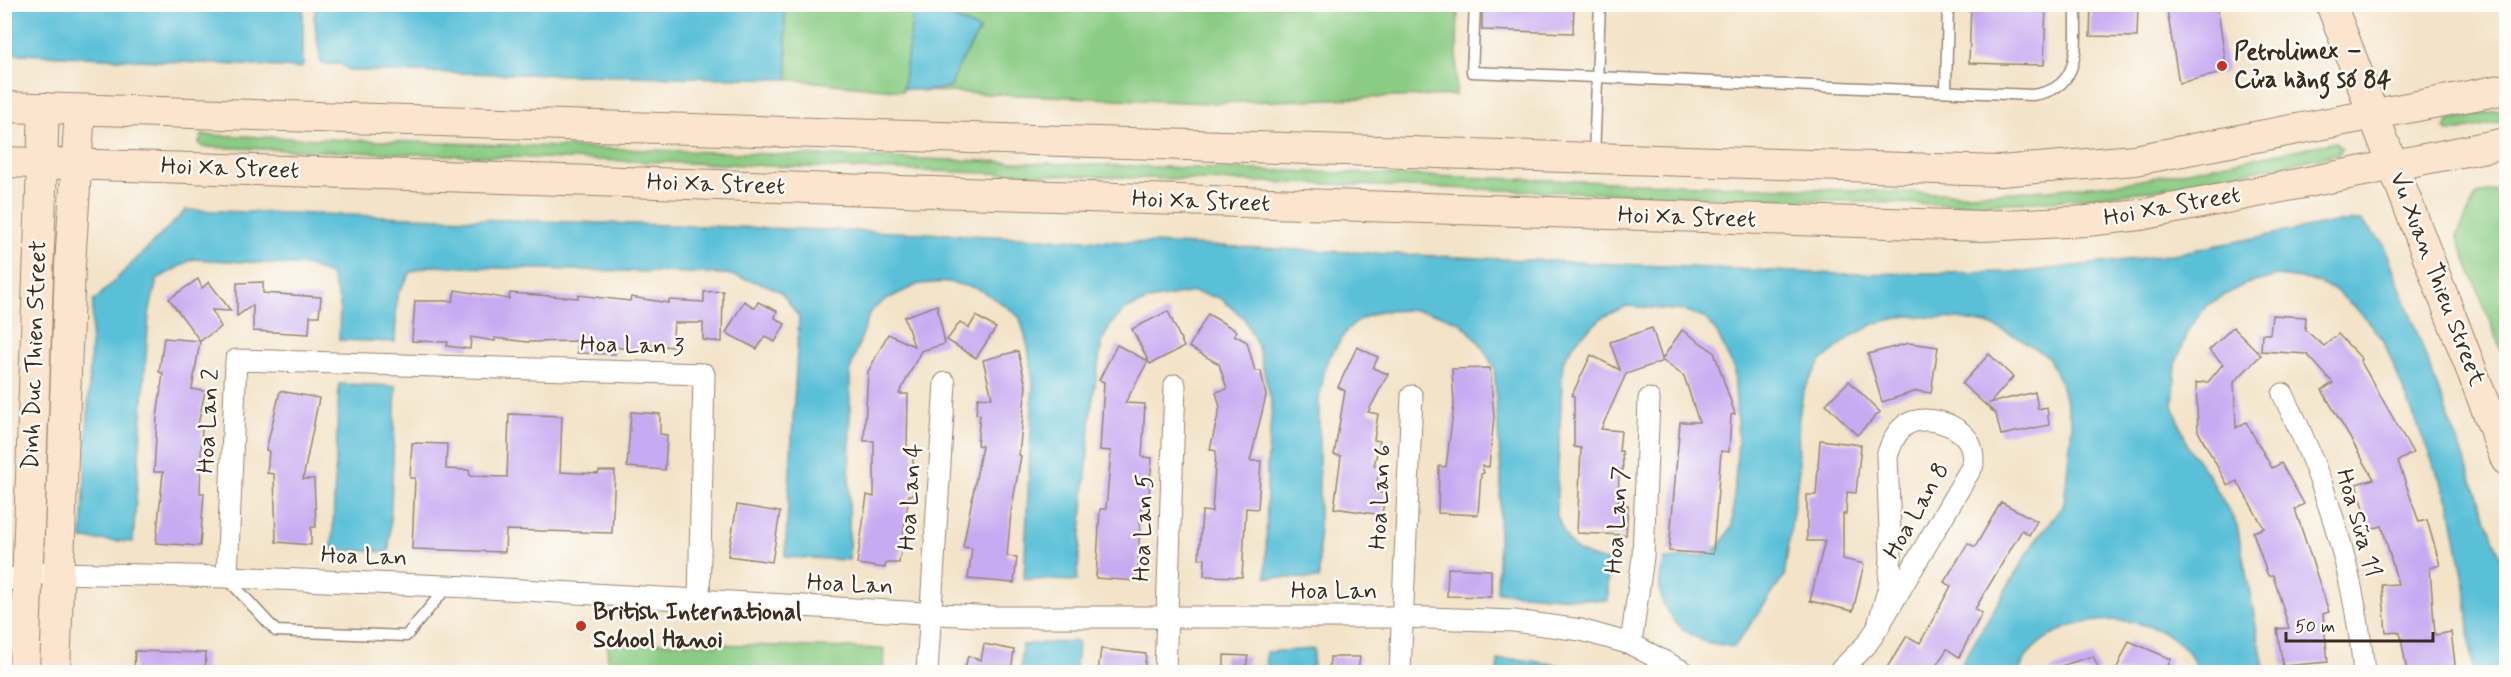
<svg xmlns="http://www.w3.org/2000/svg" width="2511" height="677" viewBox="0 0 2511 677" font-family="Mynerve,sans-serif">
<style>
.green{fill:#8acc84;stroke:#627b51;stroke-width:1.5}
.water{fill:#5ac0d8;stroke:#4a757b;stroke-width:1.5}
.building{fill:#c7abf2}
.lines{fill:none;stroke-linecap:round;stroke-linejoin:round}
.lane-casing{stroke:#978673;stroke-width:13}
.street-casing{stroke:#978673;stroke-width:23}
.secondary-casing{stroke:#978673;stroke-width:32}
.lane{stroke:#fff;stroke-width:10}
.street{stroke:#fff;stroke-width:21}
.secondary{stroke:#fbe5cf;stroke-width:30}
.poi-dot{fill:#c8321e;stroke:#fdfcf7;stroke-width:2}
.labels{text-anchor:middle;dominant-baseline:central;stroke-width:5;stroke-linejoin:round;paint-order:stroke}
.poi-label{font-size:24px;font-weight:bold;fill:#3b2a1e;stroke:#fdfcf7;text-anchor:start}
.street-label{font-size:24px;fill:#3b2a1e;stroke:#fdfcf7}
</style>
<rect width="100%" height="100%" fill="#fdfcf7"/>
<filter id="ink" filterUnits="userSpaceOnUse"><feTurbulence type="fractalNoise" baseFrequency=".0167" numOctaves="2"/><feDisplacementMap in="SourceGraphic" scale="12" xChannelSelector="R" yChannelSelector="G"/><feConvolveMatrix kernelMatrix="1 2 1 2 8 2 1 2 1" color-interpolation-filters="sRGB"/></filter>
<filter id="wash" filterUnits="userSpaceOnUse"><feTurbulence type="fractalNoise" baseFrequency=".008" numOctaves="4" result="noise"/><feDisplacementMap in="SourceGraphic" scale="24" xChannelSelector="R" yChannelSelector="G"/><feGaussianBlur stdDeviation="1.35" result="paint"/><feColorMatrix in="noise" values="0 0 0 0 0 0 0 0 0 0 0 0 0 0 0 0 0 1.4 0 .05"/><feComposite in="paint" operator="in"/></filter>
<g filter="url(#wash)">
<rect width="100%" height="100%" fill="#f3e3c8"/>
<g class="green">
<polygon points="784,5 908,5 913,14 903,91 788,79"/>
<polygon points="938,5 1458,5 1456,95 1210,103 925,91 951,87 957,68 980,30 937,10"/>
<polygon points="2506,109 2506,121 2450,132 2445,129 2448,121"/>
<polygon points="202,135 1968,194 2049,190 2131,182 2336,142 2342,148 2339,154 2149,191 2054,201 1960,205 202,147 199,143"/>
<polygon points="2506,188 2506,363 2457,236 2477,194"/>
<polygon points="608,641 884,649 883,672 607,672"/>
</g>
<g class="water">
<polygon points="5,4 303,5 303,65 300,68 5,53"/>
<polygon points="317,4 784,5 788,79 350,71 340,64 321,64 314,17"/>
<polygon points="908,5 938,5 937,10 980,30 957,68 951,87 925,91 903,88 913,14"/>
<path d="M186,210L924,233L1839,274L2025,272L2168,255L2335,222L2361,221L2384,244L2506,572V672H2473L2465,586L2450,505L2384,342L2363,315L2335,290L2309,280L2278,276L2243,285L2207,305L2190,327L2176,363L2173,405L2189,449L2209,476L2237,525L2265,672H2200C2195,662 2185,647 2175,640C2133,606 2038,616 2019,672H1956L2034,543L2064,504L2072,425L2062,387L2048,357L2018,337L1987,324L1958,319L1907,316L1876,323L1850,337L1820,362L1803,392L1798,423L1799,469L1784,577L1734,647C1724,645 1710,644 1701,640C1667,624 1651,595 1665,559L1703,556L1721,545L1732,526L1738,439L1734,370L1717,333L1706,319L1686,311L1627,306L1603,317L1577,340L1563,361L1556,513C1568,546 1573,554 1608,561V601L1497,592L1501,475L1494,367L1479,342L1461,323L1438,314L1415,310L1380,311L1361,319L1347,330L1327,361L1319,398V579L1266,577L1267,468L1272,405L1258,347L1244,318L1220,298L1193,292L1149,300L1125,310L1112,323L1102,341L1092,404L1077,581L1024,579L1033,382L1028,347L1020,318L1006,306L979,289L949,282L919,284L885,300L870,312L850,370L849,560L785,557L799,317L781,292L764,284L727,274L429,266L411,272L397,295L395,342L339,340L340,303L331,276L309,266L193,259L157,279L149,314L133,542L82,539L93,302Z"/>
<polygon points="339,384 396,386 389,552 332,550"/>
<polygon points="1078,641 1076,672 1021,672 1022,645"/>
<polygon points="1314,649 1312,672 1265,672 1266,652"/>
<polygon points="1517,659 1609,672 1497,672 1498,660"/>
</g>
<g id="blocks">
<g class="building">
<polygon points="1482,4 1574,4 1573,33 1482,30"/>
<polygon points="1971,4 2046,4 2044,65 1969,63"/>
<polygon points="2091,4 2138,4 2137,37 2090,36"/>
<polygon points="2166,4 2217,4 2227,72 2179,83"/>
<polygon points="198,279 202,288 209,282 231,311 212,310 221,327 200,341 169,299"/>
<polygon points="263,282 263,293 321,297 319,316 310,316 309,334 253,331 253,305 237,316 237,283"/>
<polygon points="455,290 509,299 510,293 578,298 578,295 630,301 631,297 669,303 669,300 704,302 704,292 723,291 722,342 703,340 703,323 674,323 672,347 646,344 645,352 615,347 615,354 577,353 577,341 528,342 495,338 495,341 471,337 470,349 447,346 448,342 412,341 415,301 453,301"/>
<polygon points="744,301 755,308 758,302 777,311 775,318 785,324 775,342 765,336 757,349 726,333"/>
<polygon points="937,305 945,344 921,351 899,394 908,394 907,449 913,449 913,495 909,495 899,563 886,563 885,568 857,564 867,495 874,497 874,441 864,441 868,372 888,334 914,346 904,317"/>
<polygon points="1168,311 1184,347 1150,364 1132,329"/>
<polygon points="1208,314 1237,331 1234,335 1247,342 1255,371 1261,371 1266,396 1250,461 1261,461 1258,509 1246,508 1242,577 1204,576 1205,558 1199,559 1202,511 1212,512 1216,451 1210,449 1220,407 1216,392 1227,389 1219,364 1189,347"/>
<polygon points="2272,315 2306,317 2305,330 2324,346 2338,334 2362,359 2360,360 2413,453 2398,461 2419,522 2427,520 2440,565 2430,568 2435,635 2451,632 2456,672 2407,672 2400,632 2386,633 2382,585 2398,584 2382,526 2371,529 2356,484 2374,479 2322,390 2333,383 2307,354 2261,351 2262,334 2270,334"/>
<polygon points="976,316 996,328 976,358 947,340 960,322 969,328"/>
<polygon points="2233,327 2261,355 2234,382 2236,428 2246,422 2272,468 2281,463 2304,504 2295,509 2329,612 2323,614 2328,662 2283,666 2277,629 2289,628 2273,575 2268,576 2253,532 2264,528 2237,481 2228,486 2198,431 2196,383 2208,382 2223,364 2209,350"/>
<polygon points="1652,328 1662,359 1682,330 1714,352 1735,414 1731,415 1729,452 1721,451 1713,554 1669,551 1680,422 1699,422 1684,376 1663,361 1626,374 1601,429 1621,431 1619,451 1622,451 1623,470 1619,470 1618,505 1628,505 1626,535 1577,533 1581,448 1574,447 1574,396 1572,395 1591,355 1620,370 1610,342"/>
<polygon points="164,338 200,341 192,389 205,391 198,425 202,425 200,493 204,493 200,546 156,543 163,472 154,472 157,418 163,373 159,372"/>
<polygon points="1909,343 1938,347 1931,393 1917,391 1882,402 1868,354"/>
<polygon points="1117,345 1148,361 1125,403 1145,404 1142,457 1152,458 1148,507 1141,506 1137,581 1096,578 1100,509 1106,509 1111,451 1100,450 1104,382 1099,380"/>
<polygon points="1357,347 1378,357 1373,368 1388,374 1368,412 1378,414 1374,440 1380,441 1374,465 1380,466 1375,492 1385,494 1382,515 1334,508 1341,456 1334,455 1345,391 1338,387"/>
<polygon points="1018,351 1026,386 1019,455 1021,456 1011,512 1007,556 1017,557 1014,583 968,579 972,548 963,547 982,446 977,445 980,415 976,414 978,397 992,398 983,360"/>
<polygon points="1989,354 2013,377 1990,403 2035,392 2038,409 2047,407 2049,425 2001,435 1996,414 1962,384"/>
<polygon points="1490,368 1494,416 1489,467 1482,466 1484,473 1481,474 1478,515 1438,513 1439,466 1446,467 1454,405 1452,369"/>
<polygon points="1849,381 1880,412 1857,435 1826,404"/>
<polygon points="280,391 319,398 303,479 314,479 316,527 311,527 311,545 276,542 274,474 267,473 269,451 266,450"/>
<polygon points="631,412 660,414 660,434 667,435 665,470 627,467"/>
<polygon points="509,414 562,416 560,472 598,474 599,471 615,471 612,533 506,530 505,552 412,549 415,478 410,478 412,443 447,444 446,469 469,470 470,476 507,477"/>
<polygon points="1820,440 1861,445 1856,493 1847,492 1846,514 1843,514 1843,559 1864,564 1853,611 1810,601 1825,541 1807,541 1807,495 1816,495"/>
<polygon points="2001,502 2037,521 2029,535 2022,530 1975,609 1982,613 1959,657 1947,649 1932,672 1884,672 1907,636 1920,643 1951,586 1944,582 1968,543 1975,547"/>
<polygon points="737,505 780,512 772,562 728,556"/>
<polygon points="1448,568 1491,570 1491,597 1447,596"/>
<polygon points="2129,641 2171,659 2165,672 2115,672"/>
<polygon points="984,644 1014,650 1011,672 964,672 968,656 981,660"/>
<polygon points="1101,649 1146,654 1144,672 1098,672"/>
<polygon points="135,651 206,653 205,672 134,672"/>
<polygon points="1224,655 1248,656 1245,672 1224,672"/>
<polygon points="2093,656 2100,672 2052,672 2051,669"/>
<polygon points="1330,657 1360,657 1358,672 1329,672"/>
</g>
</g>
</g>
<g filter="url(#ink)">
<use href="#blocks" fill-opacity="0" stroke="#978673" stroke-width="1.5"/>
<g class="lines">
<defs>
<g id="lane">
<path d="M1475,4L1472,72L2032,95C2084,89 2075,44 2076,4"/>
<polyline points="1946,91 1948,4"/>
<polyline points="1594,157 1600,4"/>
<polyline points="227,578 276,631 406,636 447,587"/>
</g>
<g id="street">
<path d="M2283,394C2326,481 2355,575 2364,672"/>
<polyline points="227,577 236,360 704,374 699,601"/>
<polyline points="4,581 29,574 59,573 227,577 469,587 993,617 1401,617 1514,621 1581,630 1631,644 1684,672"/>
<polyline points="1631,644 1643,557 1649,399"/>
<polyline points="927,672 945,383"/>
<polyline points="1165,672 1175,385"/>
<polyline points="1400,672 1412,396"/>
<path d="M1839,672L1866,645L1877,629L1973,465C1973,457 1973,450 1969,442C1959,423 1920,412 1903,427C1894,435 1891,445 1887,456L1891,557L1889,587L1877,629"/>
</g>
<g id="secondary">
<polyline points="2331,4 2506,460"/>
<polyline points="4,107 2000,171 2135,160 2506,89"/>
<polyline points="4,162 1982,226 2087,221 2140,215 2506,143"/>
<polyline points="24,672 44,108"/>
<polyline points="55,672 70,265 80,110"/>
</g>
</defs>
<use href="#lane" class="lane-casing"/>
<use href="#street" class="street-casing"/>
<use href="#secondary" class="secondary-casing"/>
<use href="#lane" class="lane"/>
<use href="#street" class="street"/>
<use href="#secondary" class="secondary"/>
</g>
</g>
<g class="poi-dot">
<circle cx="2222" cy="66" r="6"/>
<circle cx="581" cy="626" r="6"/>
</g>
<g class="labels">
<g class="poi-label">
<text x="2234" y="52">Petrolimex –<tspan x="2234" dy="28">Cửa hàng số 84</tspan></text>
<text x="593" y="612">British International<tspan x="593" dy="28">School Hanoi</tspan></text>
</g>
<g class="street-label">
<text transform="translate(230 169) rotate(2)">Hoi Xa Street</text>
<text transform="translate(716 185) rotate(2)">Hoi Xa Street</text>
<text transform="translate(1201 202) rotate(2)">Hoi Xa Street</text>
<text transform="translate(2172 207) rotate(-10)">Hoi Xa Street</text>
<text transform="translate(1687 218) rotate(2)">Hoi Xa Street</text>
<text transform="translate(2437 279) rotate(69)">Vu Xuan Thieu Street</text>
<text transform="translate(632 346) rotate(2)">Hoa Lan 3</text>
<text transform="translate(35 355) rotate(-88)">Dinh Duc Thien Street</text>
<text transform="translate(209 421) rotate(-87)">Hoa Lan 2</text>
<text transform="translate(911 497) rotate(-86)">Hoa Lan 4</text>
<text transform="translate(1381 497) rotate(-87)">Hoa Lan 6</text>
<text transform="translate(1917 511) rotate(-60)">Hoa Lan 8</text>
<text transform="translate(1618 520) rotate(-86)">Hoa Lan 7</text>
<text transform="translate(2358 523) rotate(74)">Hoa Sữa 11</text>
<text transform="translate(1144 528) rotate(-88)">Hoa Lan 5</text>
<text transform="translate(364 557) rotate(2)">Hoa Lan</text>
<text transform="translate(850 585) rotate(3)">Hoa Lan</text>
<text x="1334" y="591">Hoa Lan</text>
</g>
</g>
<rect width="2511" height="677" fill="none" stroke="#fdfcf7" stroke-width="24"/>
<path d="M2286 632v9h147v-9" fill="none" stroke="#3b2a1e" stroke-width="3"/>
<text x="2295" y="632" font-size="18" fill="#3b2a1e" stroke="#fdfcf7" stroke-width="4.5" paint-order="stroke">50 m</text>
</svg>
